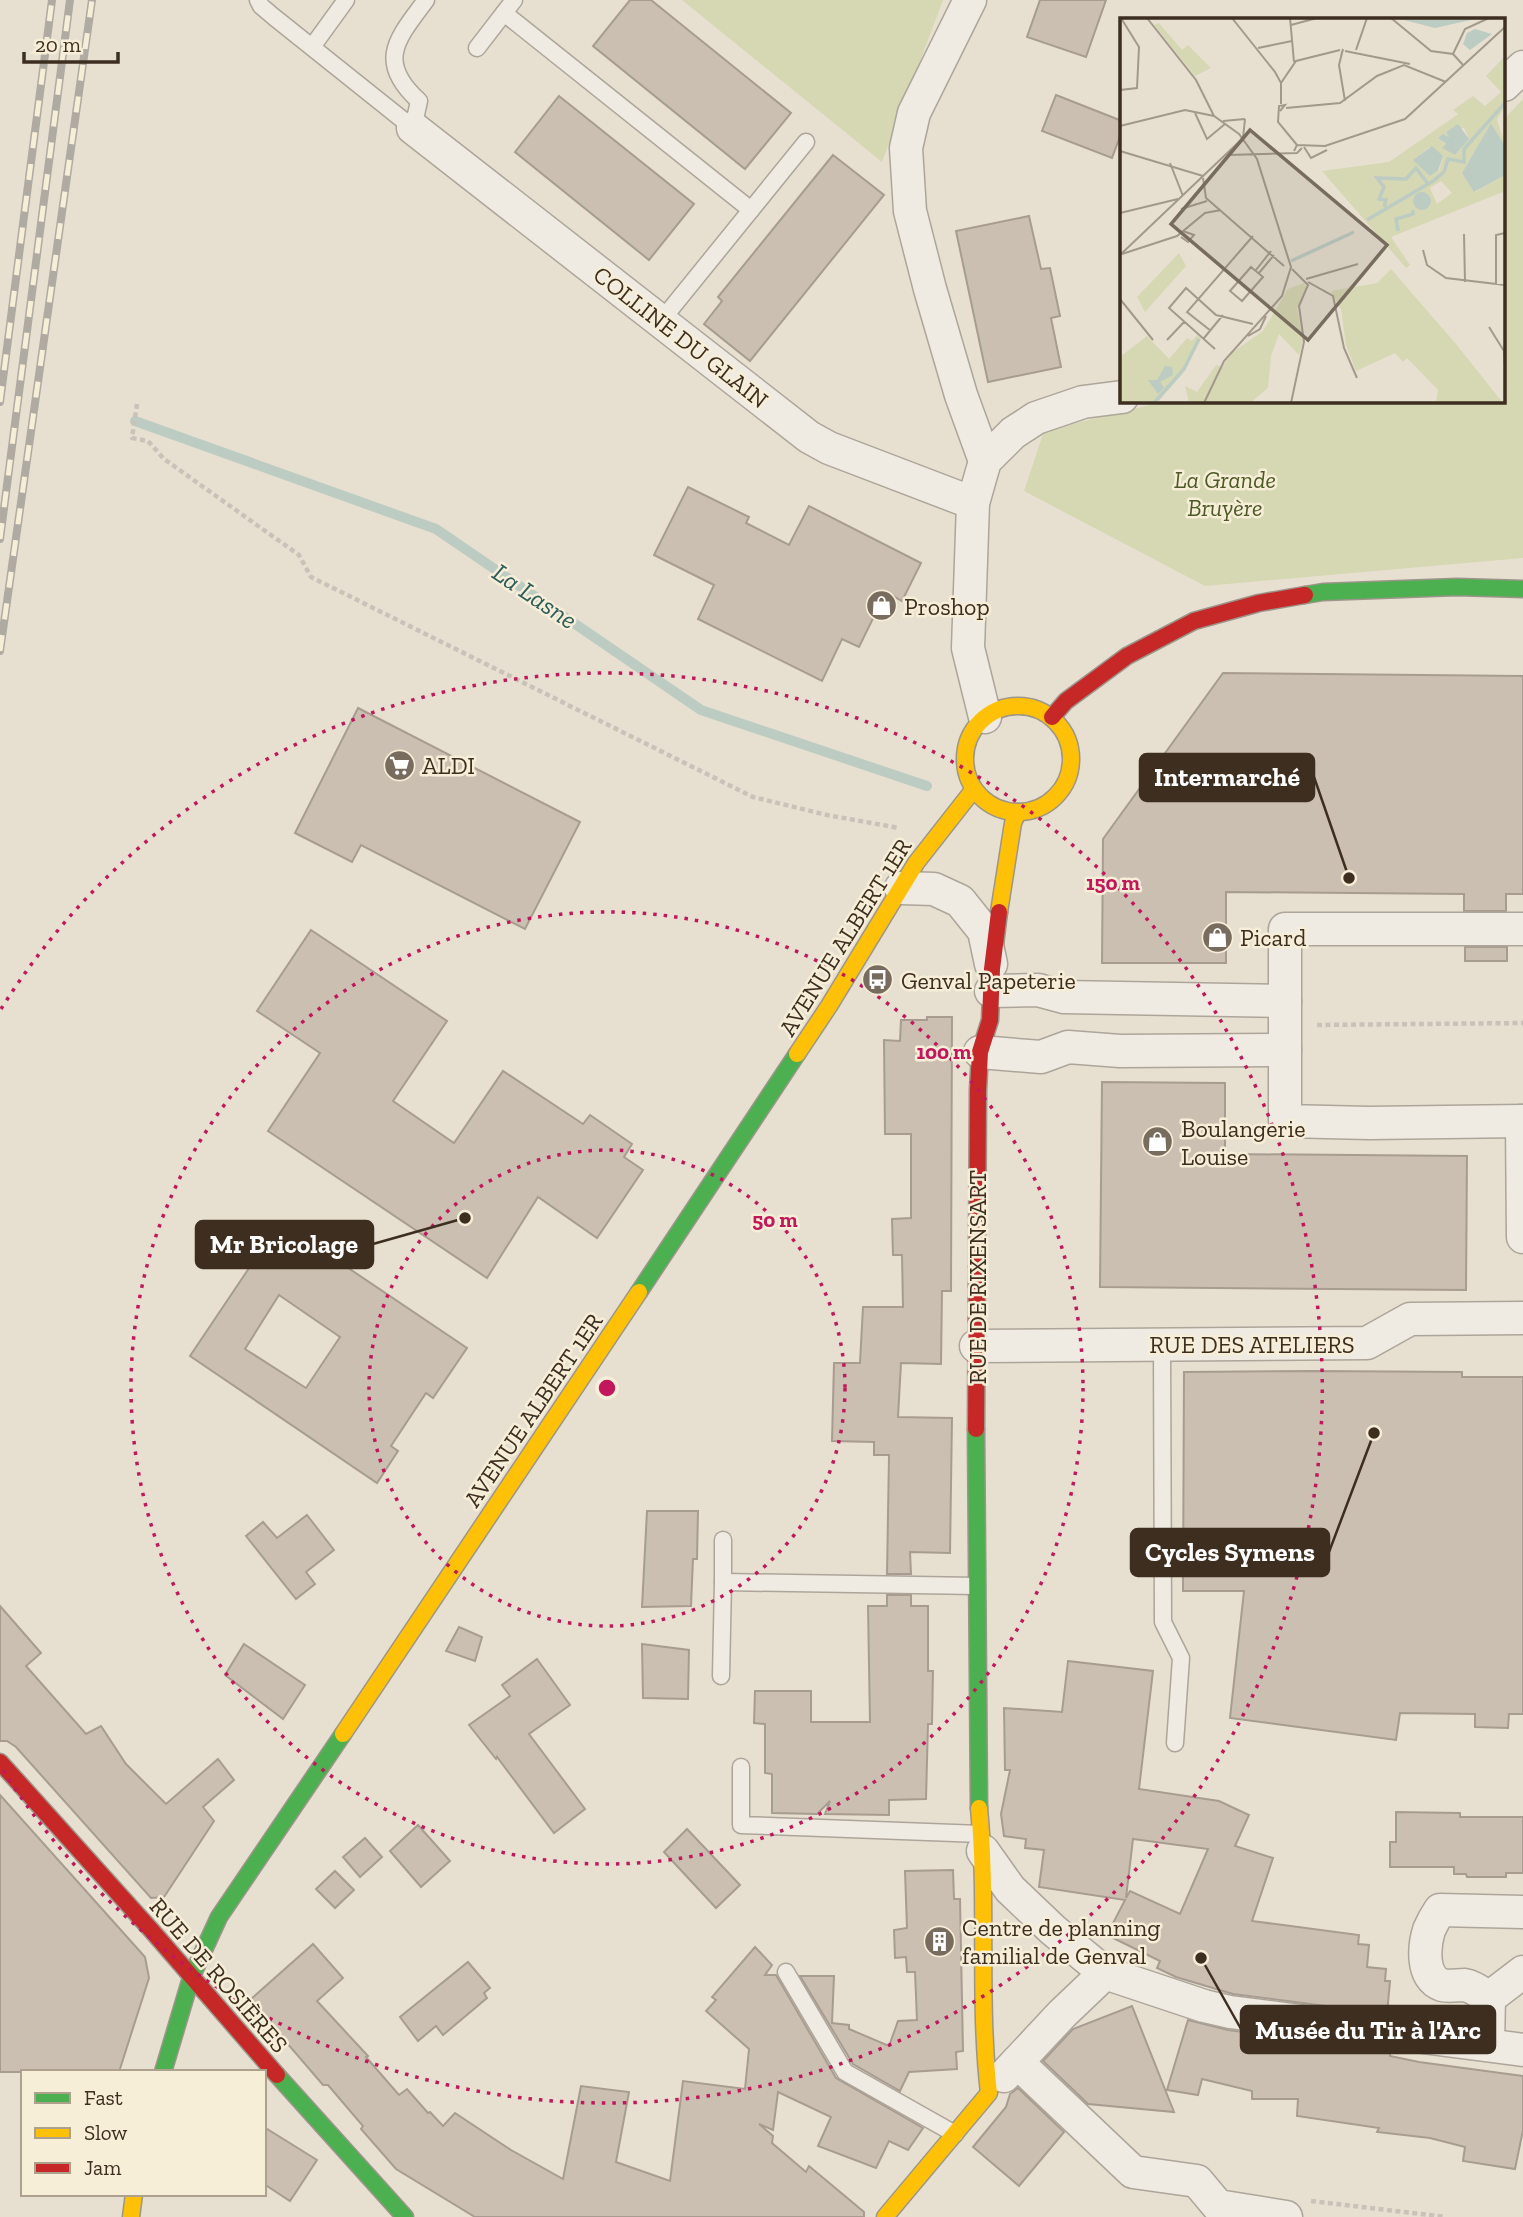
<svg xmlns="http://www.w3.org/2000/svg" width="1523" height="2217" viewBox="0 0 1523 2217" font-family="'Zilla Slab',serif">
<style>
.green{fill:#d6d7b3}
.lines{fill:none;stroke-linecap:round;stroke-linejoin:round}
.stream{stroke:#bcccc2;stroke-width:10}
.building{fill:#cbbfb2;stroke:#a89c90;stroke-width:2;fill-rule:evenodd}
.lane-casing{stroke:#ada599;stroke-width:19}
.street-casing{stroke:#ada599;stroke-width:35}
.fast-casing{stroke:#9c958a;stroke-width:19}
.slow-casing{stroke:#9c958a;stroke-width:19}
.jam-casing{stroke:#9c958a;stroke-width:19}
.path{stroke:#c8c2b9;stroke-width:4.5;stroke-dasharray:5 3.5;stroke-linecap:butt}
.lane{stroke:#efebe3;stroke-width:16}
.street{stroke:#efebe3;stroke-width:32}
.fast{stroke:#4caf50;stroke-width:16}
.slow{stroke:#ffc107;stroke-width:16}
.jam{stroke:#c62828;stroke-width:16}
.rail-casing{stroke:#afaaa2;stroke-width:8}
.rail{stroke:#f7eed8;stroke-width:5;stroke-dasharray:16;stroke-linecap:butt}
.ring{fill:none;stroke:#c2185b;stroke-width:3.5;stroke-dasharray:3.5 7}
.labels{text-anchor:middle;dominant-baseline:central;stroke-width:5;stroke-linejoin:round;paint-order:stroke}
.street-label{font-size:24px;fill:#3d2e20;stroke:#f7eed8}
.park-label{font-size:24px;font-style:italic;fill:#4d5a26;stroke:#f7eed8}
.poi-label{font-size:24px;fill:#3d2e20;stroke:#f7eed8;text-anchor:start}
.water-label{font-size:26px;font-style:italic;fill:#2f5d5a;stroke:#f7eed8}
.inset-river{fill:none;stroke:#bcccc2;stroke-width:3.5}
.inset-road{fill:none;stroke:#a3998a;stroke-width:2}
.view{fill:#786c5e;fill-opacity:0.15;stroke:#786c5e;stroke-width:3.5}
.inset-edge{fill:none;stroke:#3d2e20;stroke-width:3.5}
.centre{fill:#c2185b;stroke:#f7eed8;stroke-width:3.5}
.ring-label{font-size:21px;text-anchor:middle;font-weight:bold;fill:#c2185b;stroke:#f7eed8;stroke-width:5;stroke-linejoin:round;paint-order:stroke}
.leader{fill:none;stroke:#3d2e20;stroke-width:2.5}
.callout-dot{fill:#3d2e20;stroke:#f7eed8;stroke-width:2.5}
.callout{fill:#3d2e20;stroke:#3d2e20;stroke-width:2.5}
.callout-label{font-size:26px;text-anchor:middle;font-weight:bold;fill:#fff}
</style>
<rect width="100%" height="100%" fill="#e7e0d1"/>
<g class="green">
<polygon points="682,0 943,0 882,162"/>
<polygon points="1523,99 1523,558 1205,586 1024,491 1044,431 1166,401 1504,401 1504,119"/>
</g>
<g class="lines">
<polyline class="stream" points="135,421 436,529 701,710 927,786"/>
</g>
<g class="building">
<polygon points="630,0 651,0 791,113 745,169 593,46"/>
<polygon points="1040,0 1106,0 1086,57 1027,37"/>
<polygon points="1056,95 1122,121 1122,131 1112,158 1042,131"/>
<polygon points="559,96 694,204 649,260 515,152"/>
<polygon points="833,155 884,195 750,361 704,324 722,301 718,297"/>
<polygon points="1029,216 1041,269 1050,268 1060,316 1051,318 1061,367 988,382 956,231"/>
<polygon points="688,487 749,517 746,523 789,545 809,506 921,563 902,601 886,592 859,647 842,639 822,681 698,619 714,585 654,555"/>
<polygon points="1223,673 1523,676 1523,894 1506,894 1506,911 1464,911 1464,894 1226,892 1226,963 1102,963 1103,839"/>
<polygon points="358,708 580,822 525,929 361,845 352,862 295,833"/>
<polygon points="311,930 447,1021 393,1101 454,1143 503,1071 583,1124 590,1115 632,1144 624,1157 643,1170 597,1238 538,1197 487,1278 268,1131 320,1053 257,1011"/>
<rect x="1465" y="947" width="42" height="14"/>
<polygon points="927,1017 952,1017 951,1291 942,1291 941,1364 901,1363 898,1417 952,1418 950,1553 910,1552 911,1574 887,1574 889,1455 874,1455 874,1442 832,1441 834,1363 860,1363 863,1307 903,1307 902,1255 893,1255 892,1219 911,1218 911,1134 885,1134 884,1040 900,1041 901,1020 927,1020"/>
<polygon points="1102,1082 1225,1083 1225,1154 1467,1156 1466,1290 1100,1287"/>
<path d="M280,1222L467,1348L433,1398L426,1393L391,1446L398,1451L377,1483L190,1356ZM279,1295L340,1337L306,1388L245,1349Z"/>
<polygon points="1316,1371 1462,1372 1462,1377 1523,1377 1523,1714 1509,1714 1508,1728 1475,1727 1475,1714 1400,1713 1396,1740 1230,1718 1244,1591 1183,1591 1184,1372"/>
<polygon points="647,1511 698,1511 697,1559 693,1559 691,1606 642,1607"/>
<polygon points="307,1515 334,1550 306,1572 315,1584 296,1599 246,1536 263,1522 277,1538"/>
<polygon points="887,1595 911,1595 911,1606 928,1606 928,1671 933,1671 932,1724 928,1724 926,1799 889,1800 889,1815 825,1814 830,1801 817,1814 772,1813 772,1774 765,1773 765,1724 754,1723 755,1691 811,1691 811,1722 870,1722 868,1606 887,1606"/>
<polygon points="0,1606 41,1653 26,1666 86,1734 101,1726 126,1764 166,1804 218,1759 234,1780 203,1807 214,1821 164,1897 151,1898 16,1747 7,1741 0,1741"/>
<polygon points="459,1627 482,1637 475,1661 446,1651"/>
<polygon points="244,1644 305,1685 283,1719 225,1675"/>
<polygon points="642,1644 689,1650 688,1699 643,1698"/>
<polygon points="537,1659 570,1705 529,1734 585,1809 554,1833 497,1757 496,1759 469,1725 510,1696 502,1685"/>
<path d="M1068,1661L1153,1671L1139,1789L1219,1801L1249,1815L1235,1846L1273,1858L1252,1921L1359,1935L1358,1944L1369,1945L1367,1967L1386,1969L1385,1981H1390L1387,2014L1233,1994L1176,1977L1157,1968L1160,1961L1107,1935L1125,1900L1039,1887L1044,1850L1025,1848L1026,1839L1004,1836L1001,1814L1010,1770H1005L1004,1708L1062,1712ZM1133,1839L1208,1849L1180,1914L1130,1891L1126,1898Z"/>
<polygon points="0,1795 145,1957 149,1978 119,2072 0,2072"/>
<polygon points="1396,1812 1460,1813 1460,1817 1523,1817 1523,1873 1506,1873 1506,1877 1467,1877 1466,1874 1454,1874 1454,1867 1390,1867 1390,1842 1396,1842"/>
<polygon points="418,1825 450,1861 421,1887 390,1851"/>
<polygon points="687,1829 740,1885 716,1908 664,1852"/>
<polygon points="365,1838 382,1857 360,1877 343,1857"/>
<polygon points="953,1870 954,1899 960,1899 963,2051 956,2052 957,2069 909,2072 900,2091 853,2064 800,1976 834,1976 832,2023 849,2025 849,2029 889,2046 898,2021 917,2020 915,1972 907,1972 906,1957 895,1958 894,1930 907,1928 905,1871"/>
<polygon points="335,1871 354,1890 335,1908 316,1889"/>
<polygon points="313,1944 343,1978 317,2001 368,2056 366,2057 399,2095 407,2089 428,2113 430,2112 443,2126 455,2113 511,2150 563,2179 581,2086 629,2092 616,2162 670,2181 683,2081 745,2089 749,2049 706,2011 716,2000 712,1997 755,1947 772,1965 765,1975 776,1975 836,2078 923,2128 908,2150 889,2141 876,2168 818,2146 831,2117 778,2092 773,2130 759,2124 773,2136 772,2143 806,2172 809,2166 864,2212 864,2217 475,2217 396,2169 361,2129 363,2126 328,2085 323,2085 250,2000"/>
<polygon points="468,1962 490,1988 484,1993 487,1998 443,2035 436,2026 418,2041 400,2017"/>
<polygon points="1132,2006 1174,2112 1088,2104 1043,2061 1073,2029"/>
<polygon points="1188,2020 1228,2030 1390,2051 1390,2056 1419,2062 1523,2076 1523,2130 1515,2169 1463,2161 1465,2147 1430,2138 1377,2132 1379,2128 1297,2116 1298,2099 1252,2099 1252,2091 1202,2079 1198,2095 1167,2090"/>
<polygon points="1018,2088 1064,2132 1019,2186 973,2147 1006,2107 1010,2094"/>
<polygon points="264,2127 317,2160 290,2201 264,2184"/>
</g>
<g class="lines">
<defs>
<g id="lane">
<path d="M258,0L261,6L274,17L413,128L419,101C375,61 398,38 426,0"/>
<polyline points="504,13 751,210"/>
<polyline points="312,47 346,0"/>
<polyline points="477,48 514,0"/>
<polyline points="661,321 806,142"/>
<polyline points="1162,1344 1163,1622 1181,1658 1175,1743"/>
<polyline points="723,1540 723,1582"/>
<polyline points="721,1676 723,1582 977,1586"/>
<polyline points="741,1767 741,1825 981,1834"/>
<polyline points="786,1972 845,2072 955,2134"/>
</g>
<g id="street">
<polyline points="970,0 914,113 906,148 910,211 930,289 961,395 985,461"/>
<polyline points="1504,85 1523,67"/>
<polyline points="413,128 809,437 829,448 973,503"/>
<polyline points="985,717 968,648 973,503 985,461 1013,433 1036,418 1083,402 1122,397"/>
<polyline points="901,888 934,889 960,901 984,931 991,964"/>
<polyline points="1523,929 1285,929 1285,1121 1369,1123 1523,1121"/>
<polyline points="991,991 1038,990 1064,997 1285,1001"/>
<polyline points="980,1052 1041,1057 1068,1047 1120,1051 1285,1050"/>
<polyline points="1522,1121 1523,1237"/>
<polyline points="976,1346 1367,1343 1410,1319 1523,1318"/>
<polyline points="983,1851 1010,1889 1053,1930 1105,1973 1204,2006 1230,2012 1523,2050"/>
<polyline points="1489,1998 1523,1972"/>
<path d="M1488,2044L1489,1998C1481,1993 1473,1986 1464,1985C1457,1985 1449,1987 1442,1985C1421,1978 1424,1946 1429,1930C1432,1923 1436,1916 1440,1910L1523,1912"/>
<polyline points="1017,2062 1133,2172 1197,2181 1218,2206 1286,2217"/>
<polyline points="1004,2076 1062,2014 1105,1973"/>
</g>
<g id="fast">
<polyline points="1305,595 1323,592 1457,587 1523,589"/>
<polyline points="639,1292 797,1054"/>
<polyline points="976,1429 979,1808"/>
<polyline points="163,2072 191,1978 219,1917 343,1734"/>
<polyline points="277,2075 405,2217"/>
</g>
<g id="slow">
<circle cx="1018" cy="759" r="53"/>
<polyline points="999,912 1013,823 1018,812"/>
<polyline points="797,1054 829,1006 916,863 974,789"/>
<polyline points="343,1734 639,1292"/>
<polyline points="131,2217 134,2194"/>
<path d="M885,2217L989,2093C978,1999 988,1903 979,1808"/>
</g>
<g id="jam">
<polyline points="1052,717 1066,701 1127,656 1194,621 1259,603 1305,595"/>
<polyline points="976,1429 978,1090 980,1052 990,1020 992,969 999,912"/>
<polyline points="0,1762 152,1931 277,2075"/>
</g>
</defs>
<use href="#lane" class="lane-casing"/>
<use href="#street" class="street-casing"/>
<use href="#fast" class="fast-casing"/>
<use href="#slow" class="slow-casing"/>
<use href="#jam" class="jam-casing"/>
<g class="path">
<polyline points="137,404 132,438 148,441 164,459 299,555 311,577 753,797 827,815 899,828"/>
<polyline points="1317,1025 1523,1023"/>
<polyline points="1311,2201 1446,2217"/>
</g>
<use href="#lane" class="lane"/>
<use href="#street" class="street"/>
<use href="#fast" class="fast"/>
<use href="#slow" class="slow"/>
<use href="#jam" class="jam"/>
<defs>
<g id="rail">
<polyline points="0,402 52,0"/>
<polyline points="0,539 70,0"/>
<polyline points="0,651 92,0"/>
</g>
</defs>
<use href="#rail" class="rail-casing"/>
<use href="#rail" class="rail"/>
</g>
<g class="ring">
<circle cx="607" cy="1388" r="238"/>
<circle cx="607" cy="1388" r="476"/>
<path d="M1 1009A715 715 0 1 1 1 1767"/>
</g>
<defs>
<symbol id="shop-disc" viewBox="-11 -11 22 22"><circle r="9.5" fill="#786c5e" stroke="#f7eed8"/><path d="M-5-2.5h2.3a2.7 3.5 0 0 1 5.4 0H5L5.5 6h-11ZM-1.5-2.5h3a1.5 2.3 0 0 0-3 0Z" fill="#fff"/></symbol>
<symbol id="supermarket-disc" viewBox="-11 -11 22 22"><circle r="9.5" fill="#786c5e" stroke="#f7eed8"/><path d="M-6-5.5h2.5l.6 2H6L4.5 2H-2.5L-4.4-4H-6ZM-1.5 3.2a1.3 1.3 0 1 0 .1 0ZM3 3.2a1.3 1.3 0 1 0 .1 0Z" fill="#fff"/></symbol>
<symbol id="bus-disc" viewBox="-11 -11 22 22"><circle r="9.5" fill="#786c5e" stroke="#f7eed8"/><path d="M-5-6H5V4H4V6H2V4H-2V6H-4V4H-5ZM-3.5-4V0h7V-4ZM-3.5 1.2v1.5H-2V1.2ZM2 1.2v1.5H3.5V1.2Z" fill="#fff"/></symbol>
<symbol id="building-disc" viewBox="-11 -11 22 22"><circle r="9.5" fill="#786c5e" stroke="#f7eed8"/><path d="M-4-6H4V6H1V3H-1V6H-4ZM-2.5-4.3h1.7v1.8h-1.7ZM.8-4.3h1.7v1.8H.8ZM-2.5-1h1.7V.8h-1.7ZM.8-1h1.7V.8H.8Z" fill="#fff"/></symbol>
</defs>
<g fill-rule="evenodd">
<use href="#shop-disc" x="864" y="588" width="35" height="35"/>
<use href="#supermarket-disc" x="382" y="748" width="35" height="35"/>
<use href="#shop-disc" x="1200" y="920" width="35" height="35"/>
<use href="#bus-disc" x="860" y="962" width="35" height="35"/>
<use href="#shop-disc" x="1140" y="1124" width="35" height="35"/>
<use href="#building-disc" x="922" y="1924" width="35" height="35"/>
</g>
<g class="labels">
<g class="street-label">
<text transform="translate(681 337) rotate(38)">COLLINE DU GLAIN</text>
<text transform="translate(845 937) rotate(-58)">AVENUE ALBERT 1ER</text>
<text transform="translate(977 1277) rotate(-90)">RUE DE RIXENSART</text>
<text x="1252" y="1344">RUE DES ATELIERS</text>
<text transform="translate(533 1410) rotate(-56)">AVENUE ALBERT 1ER</text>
<text transform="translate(219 1975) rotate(49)">RUE DE ROSIÈRES</text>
</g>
<g class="park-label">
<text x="1225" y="479">La Grande<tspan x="1225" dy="28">Bruyère</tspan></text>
</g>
<g class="poi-label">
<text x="904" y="606">Proshop</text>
<text x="422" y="765">ALDI</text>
<text x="1240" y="937">Picard</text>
<text x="901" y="980">Genval Papeterie</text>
<text x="1181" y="1128">Boulangerie<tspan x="1181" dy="28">Louise</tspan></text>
<text x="962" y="1927">Centre de planning<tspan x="962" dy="28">familial de Genval</tspan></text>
</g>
<g class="water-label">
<text transform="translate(535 596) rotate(34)">La Lasne</text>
</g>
</g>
<g transform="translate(1120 18)">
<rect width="385" height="385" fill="#e7e0d1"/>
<path d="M39,5L62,32L68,27L91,50L75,58L34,7ZM385,38V89L377,101L385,128L371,105L342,155L355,174L385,157V173L271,219L290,247L286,250L202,153L269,144L334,99L338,96L333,92L353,78L365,88L381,74L366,58ZM330,111L344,110L349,121L335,137L322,130L326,127L318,120L323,116L329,119L326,114ZM309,129L323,140L319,153L310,158L294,142ZM321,163L332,175L317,186L310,170ZM59,235L66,248L25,294L17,279ZM271,251L336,326L383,385H316L318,372L287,340L283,344L275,335L236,353L226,327L221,291L211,273L257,265ZM184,265L186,269L177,290L183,323L179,337L159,316L151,338L148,370L130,385H69L65,368L77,374L96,347L102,349L113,334L143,313L168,271ZM77,317L81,321L62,356L37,385H0V339L27,318L49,341L67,320L72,323Z" fill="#d6d7b3" fill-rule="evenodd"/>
<path d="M360,0L315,10L280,1V0ZM355,11L372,16L350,32L343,26L347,15ZM371,105L385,128V157L354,174L342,155ZM338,106L349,121L335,137L322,130L326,126L318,120L323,116L329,119L326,114ZM312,128L323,138L318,153L310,158L293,142ZM293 183a9 9 0 1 1 18 0a9 9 0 1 1-18 0ZM45,348L52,349L53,357L40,364L44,370L38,376L28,362H37Z" fill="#bcccc2"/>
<path class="inset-river" d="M264,189L266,182L259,181L264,169L257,160L286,161L296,150L308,166M247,202L313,163L324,154L328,141L344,144V131L385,85M278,213L276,201L293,196V192M171,243L234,214M34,385L64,351L79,321"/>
<path class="inset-road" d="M27,0L76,62L94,98M112,0L155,54L161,65V86M170,0L174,44M271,0L311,33L333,36L343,47M171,7L197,0M138,30L172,23M236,32L247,0M225,33L290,46M333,36L345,11L369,0M221,38L223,31L219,47L225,83M161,65L176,43L220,32M0,72L17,70L19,29L1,0M166,90L220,85L257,58L284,47L326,64M160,93L165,87L159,88L158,104L177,127M75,95L87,121L105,106M103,103L125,101M0,108L65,92L94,98L119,116L137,141L171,249L162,278L104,343L84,385M184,129L191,140L207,132M0,133L83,158M174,133L177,127L205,128L285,101L385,9M108,137L177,135L182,130M50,145L63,178M83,160L86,180L164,248M61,191L87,183M0,195L58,181M344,216L345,264M61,219L68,224L74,217L63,213M303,232L307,247L326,260L385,267M2,236L57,218L85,195L101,192M0,237L123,120L125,101M131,249L143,259L122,283L110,273ZM136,252L151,233M139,255L154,237M186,261L238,246M188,264L213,278L224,330L237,360M376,266V217L385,215M0,281L33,322M369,309L384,333L385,349M91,313L67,294L133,218M128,318L140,311L146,298M84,320L103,297M47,322L64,304M95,331L49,290L66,270L96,297L133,306M171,385L184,324L179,288L188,267L172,251"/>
<path class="view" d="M130,112L267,227L188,322L51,206Z"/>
<rect width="385" height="385" class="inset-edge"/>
</g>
<circle cx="607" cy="1388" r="10" class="centre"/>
<g class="ring-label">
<text x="1113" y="890">150 m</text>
<text x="944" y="1059">100 m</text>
<text x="775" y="1227">50 m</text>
</g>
<path class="leader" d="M1349 878L1314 777M465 1218L373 1244M1374 1433L1329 1552M1201 1958L1241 2029"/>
<g class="callout-dot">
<circle cx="1349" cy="878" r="7"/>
<circle cx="465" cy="1218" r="7"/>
<circle cx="1374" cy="1433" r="7"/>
<circle cx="1201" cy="1958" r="7"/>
</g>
<g class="callout">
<rect x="1140" y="754" width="174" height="47" rx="7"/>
<rect x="196" y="1221" width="177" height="47" rx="7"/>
<rect x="1131" y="1529" width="198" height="47" rx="7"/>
<rect x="1241" y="2006" width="254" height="47" rx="7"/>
</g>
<g class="callout-label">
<text x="1227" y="786">Intermarché</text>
<text x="284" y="1253">Mr Bricolage</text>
<text x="1230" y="1561">Cycles Symens</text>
<text x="1368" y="2039">Musée du Tir à l'Arc</text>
</g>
<rect x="21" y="2070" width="245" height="126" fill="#f7eed8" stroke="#ada18e" stroke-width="2"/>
<rect x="35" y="2093" width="35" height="10" fill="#4caf50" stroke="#ada18e" stroke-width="2"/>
<text x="84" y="2105" font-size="21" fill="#3d2e20">Fast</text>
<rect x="35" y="2128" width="35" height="10" fill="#ffc107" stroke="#ada18e" stroke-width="2"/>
<text x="84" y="2140" font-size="21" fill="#3d2e20">Slow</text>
<rect x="35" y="2163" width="35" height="10" fill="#c62828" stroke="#ada18e" stroke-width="2"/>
<text x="84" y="2175" font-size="21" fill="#3d2e20">Jam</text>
<path d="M24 52v10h94v-10" fill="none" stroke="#3d2e20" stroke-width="3.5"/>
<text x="35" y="52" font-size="21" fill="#3d2e20" stroke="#f7eed8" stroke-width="5" paint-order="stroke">20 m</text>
</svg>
